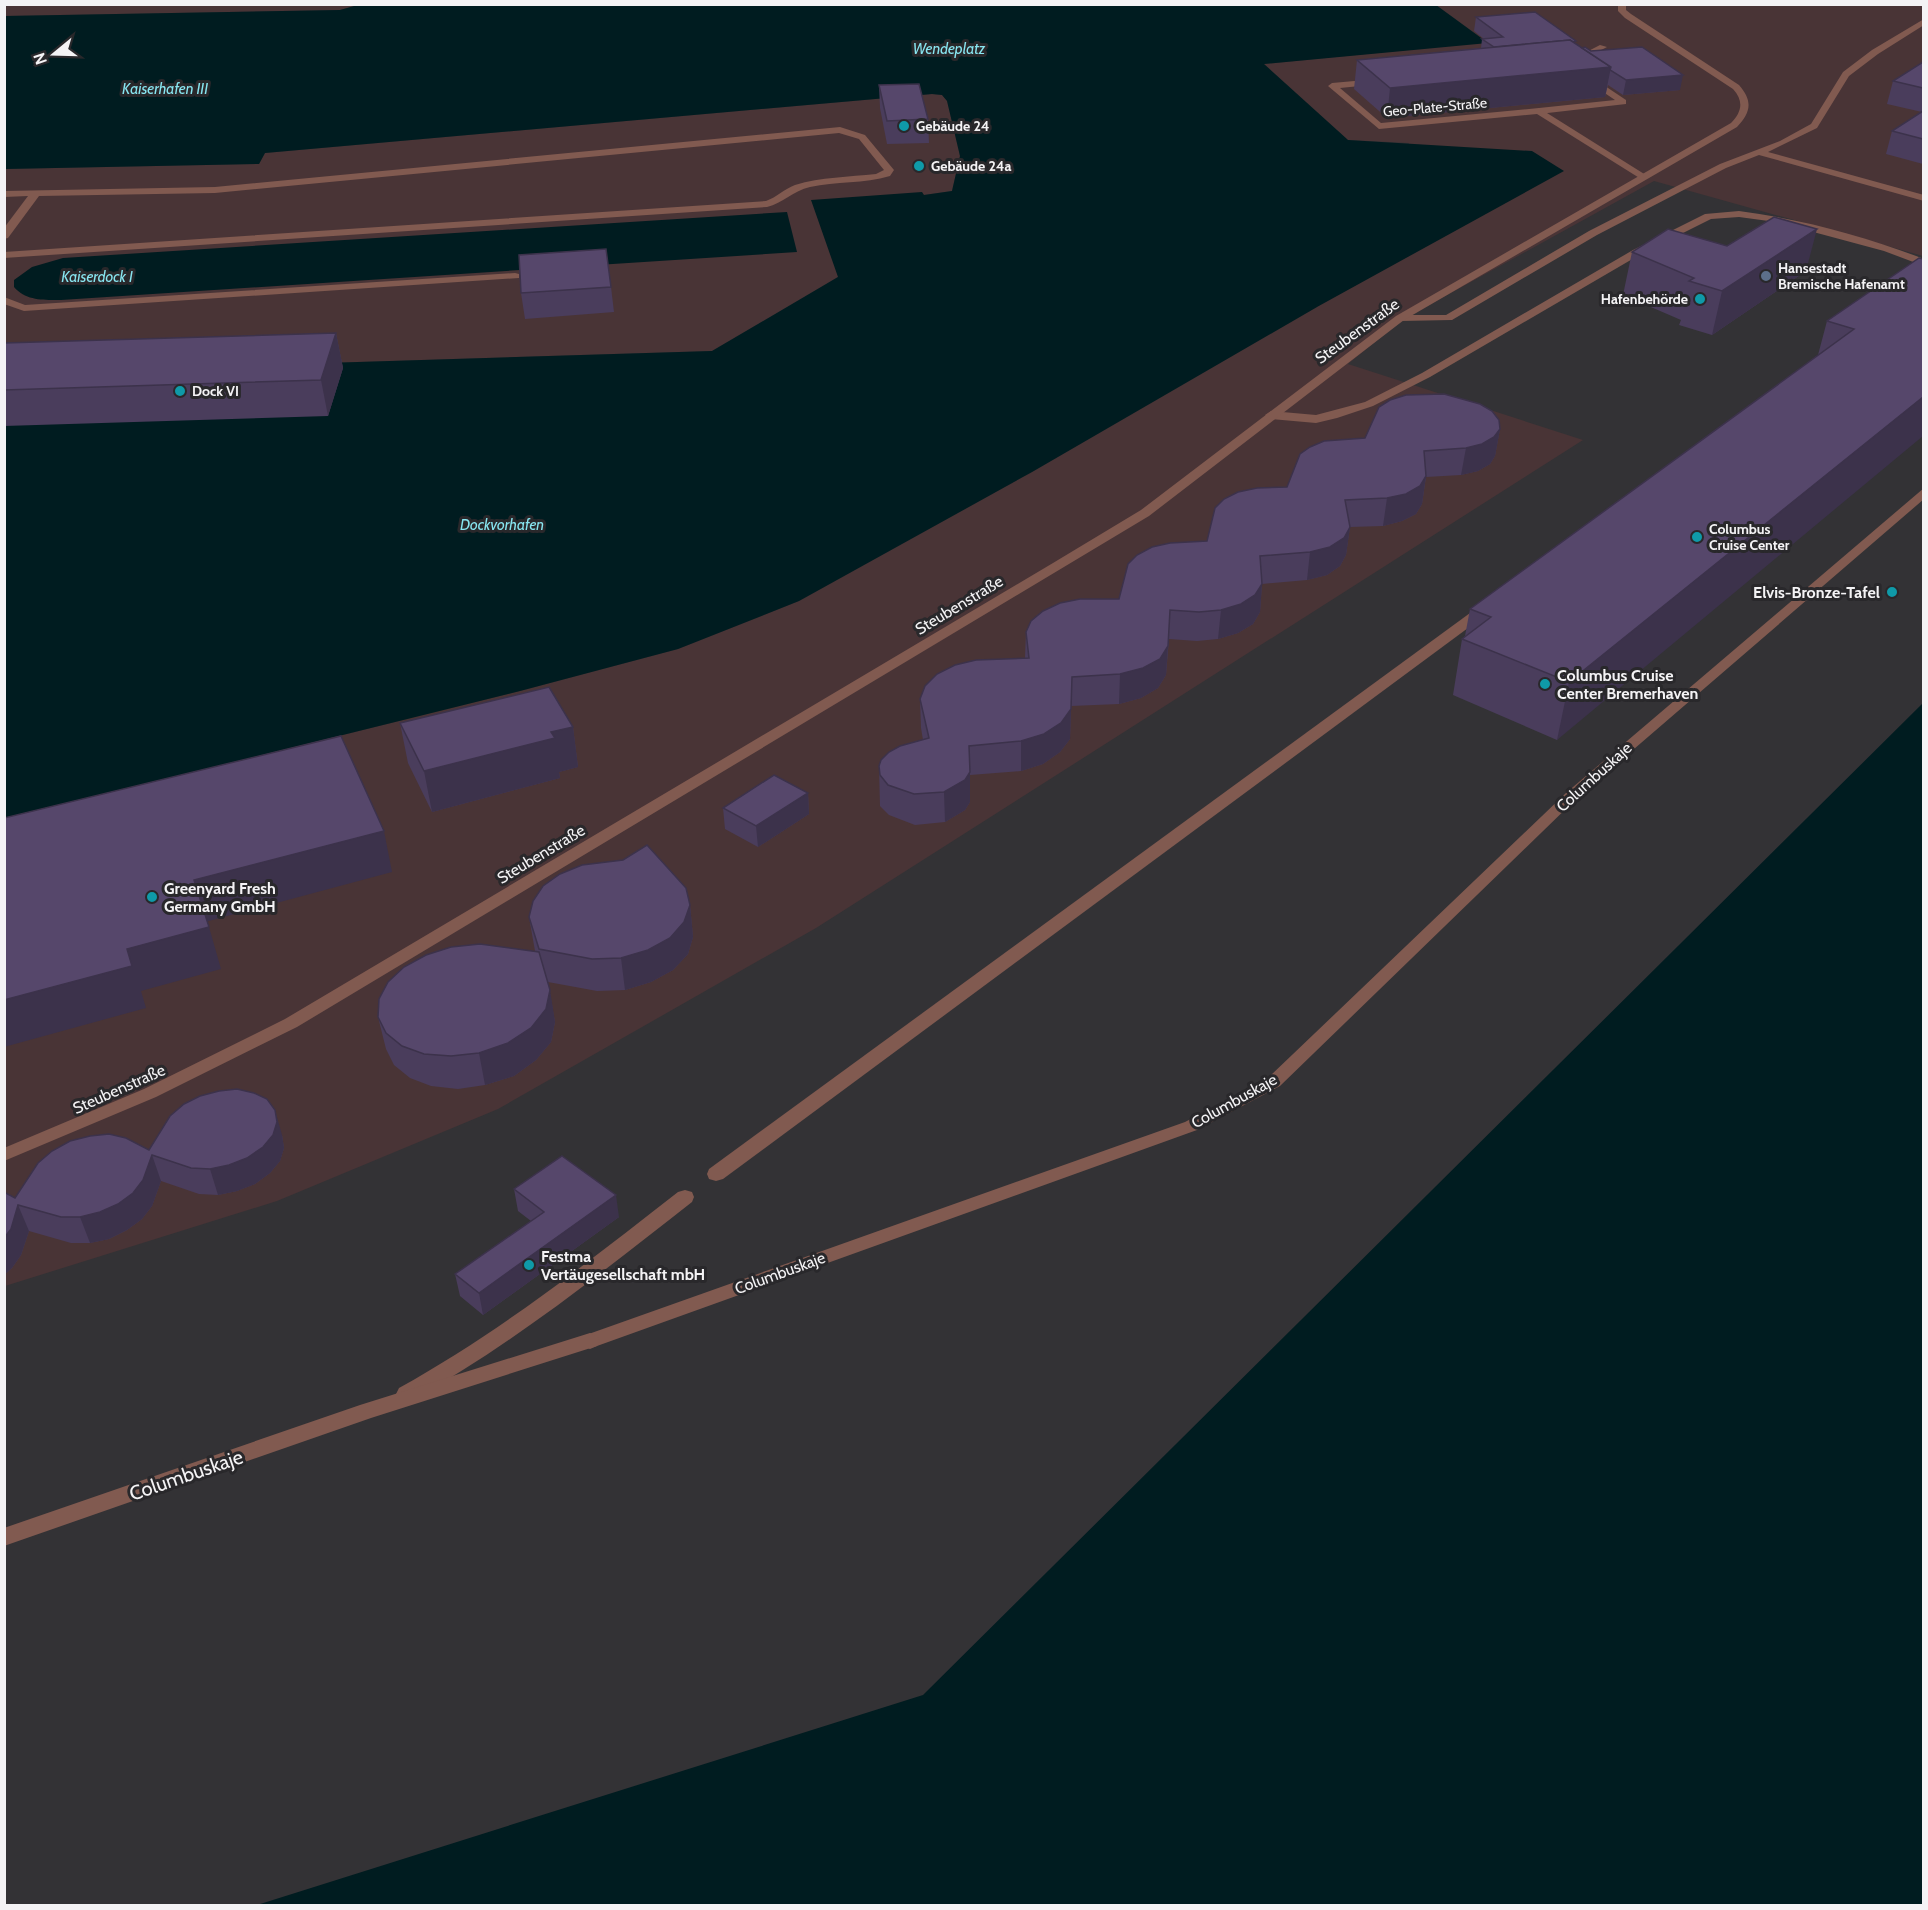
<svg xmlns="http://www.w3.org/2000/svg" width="1928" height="1910" viewBox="0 0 1928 1910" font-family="Cabin,sans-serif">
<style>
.industrial{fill:#493436}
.water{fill:#001c20}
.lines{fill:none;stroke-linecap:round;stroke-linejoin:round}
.service{fill:#815a50;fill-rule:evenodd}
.minor{fill:#815a50;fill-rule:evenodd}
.tertiary{fill:#815a50;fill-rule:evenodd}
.wall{fill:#4a3d5c}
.shaded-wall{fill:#3c324b}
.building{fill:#56476b;stroke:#3c324b;stroke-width:1.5}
.culture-dot{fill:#0f9aa8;stroke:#29282b;stroke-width:2}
.service-dot{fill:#5c6f8a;stroke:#29282b;stroke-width:2}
.labels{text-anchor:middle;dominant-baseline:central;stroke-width:6;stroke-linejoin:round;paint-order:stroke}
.far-street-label{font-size:14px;fill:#f4f3f5;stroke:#29282b}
.far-poi-label{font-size:14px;font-weight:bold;fill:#f4f3f5;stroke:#29282b;text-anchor:start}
.far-water-label{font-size:15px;font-style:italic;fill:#88e6f1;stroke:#29282b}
.street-label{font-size:16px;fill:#f4f3f5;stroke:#29282b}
.poi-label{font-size:16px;font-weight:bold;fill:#f4f3f5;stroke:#29282b;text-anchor:start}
.near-street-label{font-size:20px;fill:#f4f3f5;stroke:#29282b}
</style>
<rect width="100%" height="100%" fill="#333235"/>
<g class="industrial">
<polygon points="4,5 361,5 340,10 5,16"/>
<polygon points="1436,5 1923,5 1923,256 1654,181 1402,320 1348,364 1583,440 816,928 498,1109 277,1201 5,1286 4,819 520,691 678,649 799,601 1032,472 1317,307 1409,143 1348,140 1264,64 1487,42"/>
<polygon points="932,94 942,95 947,100 960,156 952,191 924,195 838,277 712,351 5,373 4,169 259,164 265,153"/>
</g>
<g class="water">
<polygon points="361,4 1436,5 1488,43 1264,64 1348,140 1532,151 1564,171 1317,307 1032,472 799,601 678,649 520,691 5,819 4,373 712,351 838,277 811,200 922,192 924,195 952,191 960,156 947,101 942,95 932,94 265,153 259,164 5,169 5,16 340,10"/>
<path d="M787,212L797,252L61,300C44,300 26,301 14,287V280L32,267L63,258Z"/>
<polygon points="1923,703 1923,1905 257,1905 923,1695"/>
</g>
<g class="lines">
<g class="service">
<polygon points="1924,19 1924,25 1878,54 1849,76 1817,128 1768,152 1924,195 1924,201 1759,155 1726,168 1597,235 1452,320 1400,321 1395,318 1400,315 1446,315 1589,231 1720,164 1780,141 1811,124 1843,72 1872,50"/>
<polygon points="1590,76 1626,100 1626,104 1539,114 1535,111 1539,108 1615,100 1587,81 1587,77"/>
<path d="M840,127L865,135L894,170L890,176C864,184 836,181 810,187C793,191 783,203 767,207L4,258V252L766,201C777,197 784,189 795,185C821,177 849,177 876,174L884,170L859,139L839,133L215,193L39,196L8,238L4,239V228L28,196L4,197V191L215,187Z"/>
<path d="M1739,211C1801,219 1865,236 1924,259V266L1884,251L1776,222L1739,217L1711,219L1641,254L1430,377L1373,406L1337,418L1316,423L1271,419L1265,415L1271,411L1316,415L1365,402L1422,373L1633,250L1705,214Z"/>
<polygon points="515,273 519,274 519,278 24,311 4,304 4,297 25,305"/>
<polygon points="1924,488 1924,499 1576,799 1280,1086 1197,1130 597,1346 590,1349 583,1346 580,1341 583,1336 1185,1122 1268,1078 1566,793"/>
<polygon points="1486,604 1493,608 1491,611 723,1179 716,1181 709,1179 707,1174 709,1169 1481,605"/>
<path d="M685,1190L692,1192L694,1197L692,1202C601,1273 514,1343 413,1400L406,1402L399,1400L396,1394L399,1388C500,1332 587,1263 678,1192Z"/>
</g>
<g class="minor">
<polygon points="1600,45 1607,47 1578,62 1571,60"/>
<polygon points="1377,79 1381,82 1380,84 1340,88 1381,123 1539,108 1649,177 1641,179 1537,114 1379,129 1328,86 1332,83"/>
<polygon points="590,1333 597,1336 600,1341 597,1346 371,1418 4,1546 4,1528 360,1405"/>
</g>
<path class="tertiary" d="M1618,4H1626V10L1631,14L1739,85C1753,101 1751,112 1737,127L1404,320L1149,516L297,1027L156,1097L4,1161V1148L144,1089L285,1019L1053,563L1141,510L1396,316L1731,123C1742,112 1744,101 1733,89L1625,18L1618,11Z"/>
</g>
<g class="wall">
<polygon points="1476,17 1575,44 1582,48 1680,90 1623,95 1608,85 1605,97 1387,118 1354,89 1357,60 1481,48 1482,39 1484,39 1474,31"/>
<polygon points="1923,62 1923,164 1886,154 1892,131 1922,112 1887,104 1893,81"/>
<polygon points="879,85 928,119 929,143 887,144 880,108"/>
<polygon points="1632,252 1806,271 1712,335 1679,325 1681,320 1623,295"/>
<polygon points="1919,258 1557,740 1453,695 1462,639 1465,636 1470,609 1818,355 1827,321"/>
<polygon points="611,287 614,312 525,319 521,293"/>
<polygon points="336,333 343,368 328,416 4,426 4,343"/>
<polygon points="1500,429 1495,456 1490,464 1478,471 1461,475 1426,477 1422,504 1416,514 1402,521 1383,526 1350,527 1346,555 1340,566 1327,575 1307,580 1262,584 1260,612 1253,624 1238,633 1218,639 1197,641 1169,639 1166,675 1158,688 1141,698 1119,704 1071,706 1070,739 1060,752 1043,764 1021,771 970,775 970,802 965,810 945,822 915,825 889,815 880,806 879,766 923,740 921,728 920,699 1025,658 1026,632 1119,599 1207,541 1287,487"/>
<polygon points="400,723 573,727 578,767 559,772 560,778 432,812 408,763"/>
<polygon points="808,793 809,814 758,847 725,829 723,808"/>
<polygon points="690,905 693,937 688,954 673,970 651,982 625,990 597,991 548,982 555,1022 551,1042 536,1060 514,1076 485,1085 458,1089 431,1086 410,1078 394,1065 386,1049 378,1017 535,951 529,917"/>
<polygon points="282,1135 284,1148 280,1161 270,1173 255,1184 237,1191 218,1195 199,1194 161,1181 152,1206 142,1219 127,1230 109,1239 90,1243 71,1243 29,1231 21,1255 12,1268 4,1275 4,1192 15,1198 149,1150"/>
<polygon points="514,1189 619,1217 483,1315 460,1296 455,1274 531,1221 518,1211"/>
</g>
<g class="shaded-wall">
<polygon points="1611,67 1605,97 1387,118 1390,88"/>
<polygon points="1683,75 1680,90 1623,95 1626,80"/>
<polygon points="1817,229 1806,271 1712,335 1722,291"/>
<polygon points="336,333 343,368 328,416 321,380"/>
<polygon points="1923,397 1923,436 1557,740 1569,682"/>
<polygon points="1500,429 1495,456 1490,464 1478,471 1461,475 1466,448"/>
<polygon points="1426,476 1422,504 1416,514 1402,521 1383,526 1387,498"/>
<polygon points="1350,527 1346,555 1340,566 1327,575 1307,580 1310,552"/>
<polygon points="1262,584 1260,612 1253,624 1238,633 1218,639 1221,610"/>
<polygon points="1168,646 1166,675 1158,688 1141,698 1119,704 1120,674"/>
<polygon points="1071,709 1070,739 1060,752 1043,764 1021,771 1021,741"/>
<polygon points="573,727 578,767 559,772 560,778 432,812 424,771 551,732"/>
<polygon points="970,772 970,802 965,810 945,822 944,792"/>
<polygon points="808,793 809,814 758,847 756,826"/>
<polygon points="384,831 392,872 205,922 194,880"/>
<polygon points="690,905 693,937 688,954 673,970 651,982 625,990 621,958"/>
<polygon points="209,927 221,969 141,991 146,1008 4,1047 4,1000 127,949"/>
<polygon points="550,990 555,1022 551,1042 536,1060 514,1076 485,1085 479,1053"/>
<polygon points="275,1110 282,1135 284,1148 280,1161 270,1173 255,1184 237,1191 218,1195 210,1169"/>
<polygon points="152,1155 161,1181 152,1206 142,1219 127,1230 109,1239 90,1243 80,1217"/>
<polygon points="616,1195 619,1217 483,1315 479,1293"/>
<polygon points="18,1205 29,1231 21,1255 12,1268 4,1275 4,1238"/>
</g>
<g class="building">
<polygon points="1535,12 1576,41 1573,42 1570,40 1494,47 1482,39 1503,37 1476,17"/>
<polygon points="1570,40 1611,67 1390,88 1357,60"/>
<polygon points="1585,47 1591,51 1642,47 1683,75 1626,80 1610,70 1611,67 1582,48"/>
<polygon points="1923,62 1923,88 1893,81"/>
<polygon points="919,84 928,119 887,121 879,85"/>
<polygon points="1923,111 1923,139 1892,131"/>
<polygon points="1774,217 1817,229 1722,291 1689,281 1694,278 1632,252 1668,229 1727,246"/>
<polygon points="606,249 611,287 521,293 519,255"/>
<polygon points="1919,258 1923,259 1923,397 1569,682 1462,639 1491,617 1470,609 1854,329 1827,321"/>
<polygon points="336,333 321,380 4,390 4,343"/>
<polygon points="1444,394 1480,404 1492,411 1499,420 1500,429 1494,437 1482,444 1466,448 1424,451 1426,476 1420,486 1406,494 1387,498 1345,500 1350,527 1344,538 1330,547 1310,552 1260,556 1262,584 1255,595 1241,604 1221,610 1199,612 1170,610 1168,646 1160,659 1143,668 1120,674 1072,677 1071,709 1061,723 1044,734 1021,741 969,746 970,772 965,780 944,792 914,794 888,785 880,775 879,766 881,760 889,752 900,746 929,738 920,699 925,686 937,674 955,665 976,660 1029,658 1026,632 1031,621 1043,611 1060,603 1080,599 1119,599 1128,564 1137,555 1152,547 1170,543 1207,541 1215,508 1224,499 1238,492 1257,488 1287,487 1300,454 1310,447 1324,441 1365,438 1379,407 1390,400 1406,395"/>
<polygon points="549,687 573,727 551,732 555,738 424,771 400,723"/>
<polygon points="341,736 384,831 194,880 209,927 127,949 132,966 4,1000 4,818"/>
<polygon points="774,775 808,793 756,826 723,808"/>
<polygon points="647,845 686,888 690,905 684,922 670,938 648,950 621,958 592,959 539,949 529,917 533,901 543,886 560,874 582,865 623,860"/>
<polygon points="480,944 539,952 550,990 546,1009 531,1028 508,1043 479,1053 451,1056 424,1054 402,1046 386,1033 378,1017 379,999 388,982 404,967 426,955 451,947"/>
<polygon points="237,1089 254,1093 267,1099 275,1110 277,1122 273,1135 263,1147 247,1158 229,1165 210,1169 191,1168 152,1155 143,1180 133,1193 118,1204 100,1212 80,1217 61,1217 18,1205 11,1229 4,1238 4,1192 15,1198 38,1163 52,1151 70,1141 90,1136 109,1134 126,1138 149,1150 170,1116 184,1104 200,1096 219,1091"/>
<polygon points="562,1156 616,1195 479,1293 455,1274 544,1212 514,1189"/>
</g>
<g class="culture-dot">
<circle cx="904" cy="126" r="6"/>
<circle cx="919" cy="166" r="6"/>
<circle cx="1700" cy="299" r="6"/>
<circle cx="180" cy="391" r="6"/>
<circle cx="1697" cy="537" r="6"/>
<circle cx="1892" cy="592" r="6"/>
<circle cx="1545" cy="684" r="6"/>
<circle cx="152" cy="897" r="6"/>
<circle cx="529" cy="1265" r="6"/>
</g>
<circle class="service-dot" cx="1766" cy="276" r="6"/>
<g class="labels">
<g class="far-street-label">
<text transform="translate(1435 107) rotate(-5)">Geo-Plate-Straße</text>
</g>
<g class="far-poi-label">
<text x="916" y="126">Gebäude 24</text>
<text x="931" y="166">Gebäude 24a</text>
<text x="1778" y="268">Hansestadt<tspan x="1778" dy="16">Bremische Hafenamt</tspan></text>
<text x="1688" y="299" text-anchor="end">Hafenbehörde</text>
<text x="192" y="391">Dock VI</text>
<text x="1709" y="529">Columbus<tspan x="1709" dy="16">Cruise Center</tspan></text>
</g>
<g class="far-water-label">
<text x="949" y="49">Wendeplatz</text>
<text x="165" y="89">Kaiserhafen III</text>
<text x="97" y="277">Kaiserdock I</text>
<text x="502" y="525">Dockvorhafen</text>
</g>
<g class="street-label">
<text transform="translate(1357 331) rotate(-36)">Steubenstraße</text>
<text transform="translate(959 605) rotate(-31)">Steubenstraße</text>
<text transform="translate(1594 777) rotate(-42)">Columbuskaje</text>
<text transform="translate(541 854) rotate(-31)">Steubenstraße</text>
<text transform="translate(119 1089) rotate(-24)">Steubenstraße</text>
<text transform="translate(1234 1101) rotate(-29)">Columbuskaje</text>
<text transform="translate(780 1273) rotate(-20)">Columbuskaje</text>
</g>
<g class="poi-label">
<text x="1880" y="592" text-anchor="end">Elvis-Bronze-Tafel</text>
<text x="1557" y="675">Columbus Cruise<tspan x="1557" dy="18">Center Bremerhaven</tspan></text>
<text x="164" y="888">Greenyard Fresh<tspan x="164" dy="18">Germany GmbH</tspan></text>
<text x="541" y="1256">Festma<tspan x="541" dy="18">Vertäugesellschaft mbH</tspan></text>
</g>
<g class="near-street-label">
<text transform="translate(186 1475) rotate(-19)">Columbuskaje</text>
</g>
</g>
<rect width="1928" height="1910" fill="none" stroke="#f4f3f5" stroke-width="12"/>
<g transform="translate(54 54) rotate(251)" stroke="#29282b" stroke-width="4.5" paint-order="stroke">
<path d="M0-4.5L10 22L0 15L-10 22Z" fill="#f4f3f5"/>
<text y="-9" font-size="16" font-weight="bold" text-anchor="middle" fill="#f4f3f5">N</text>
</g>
</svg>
